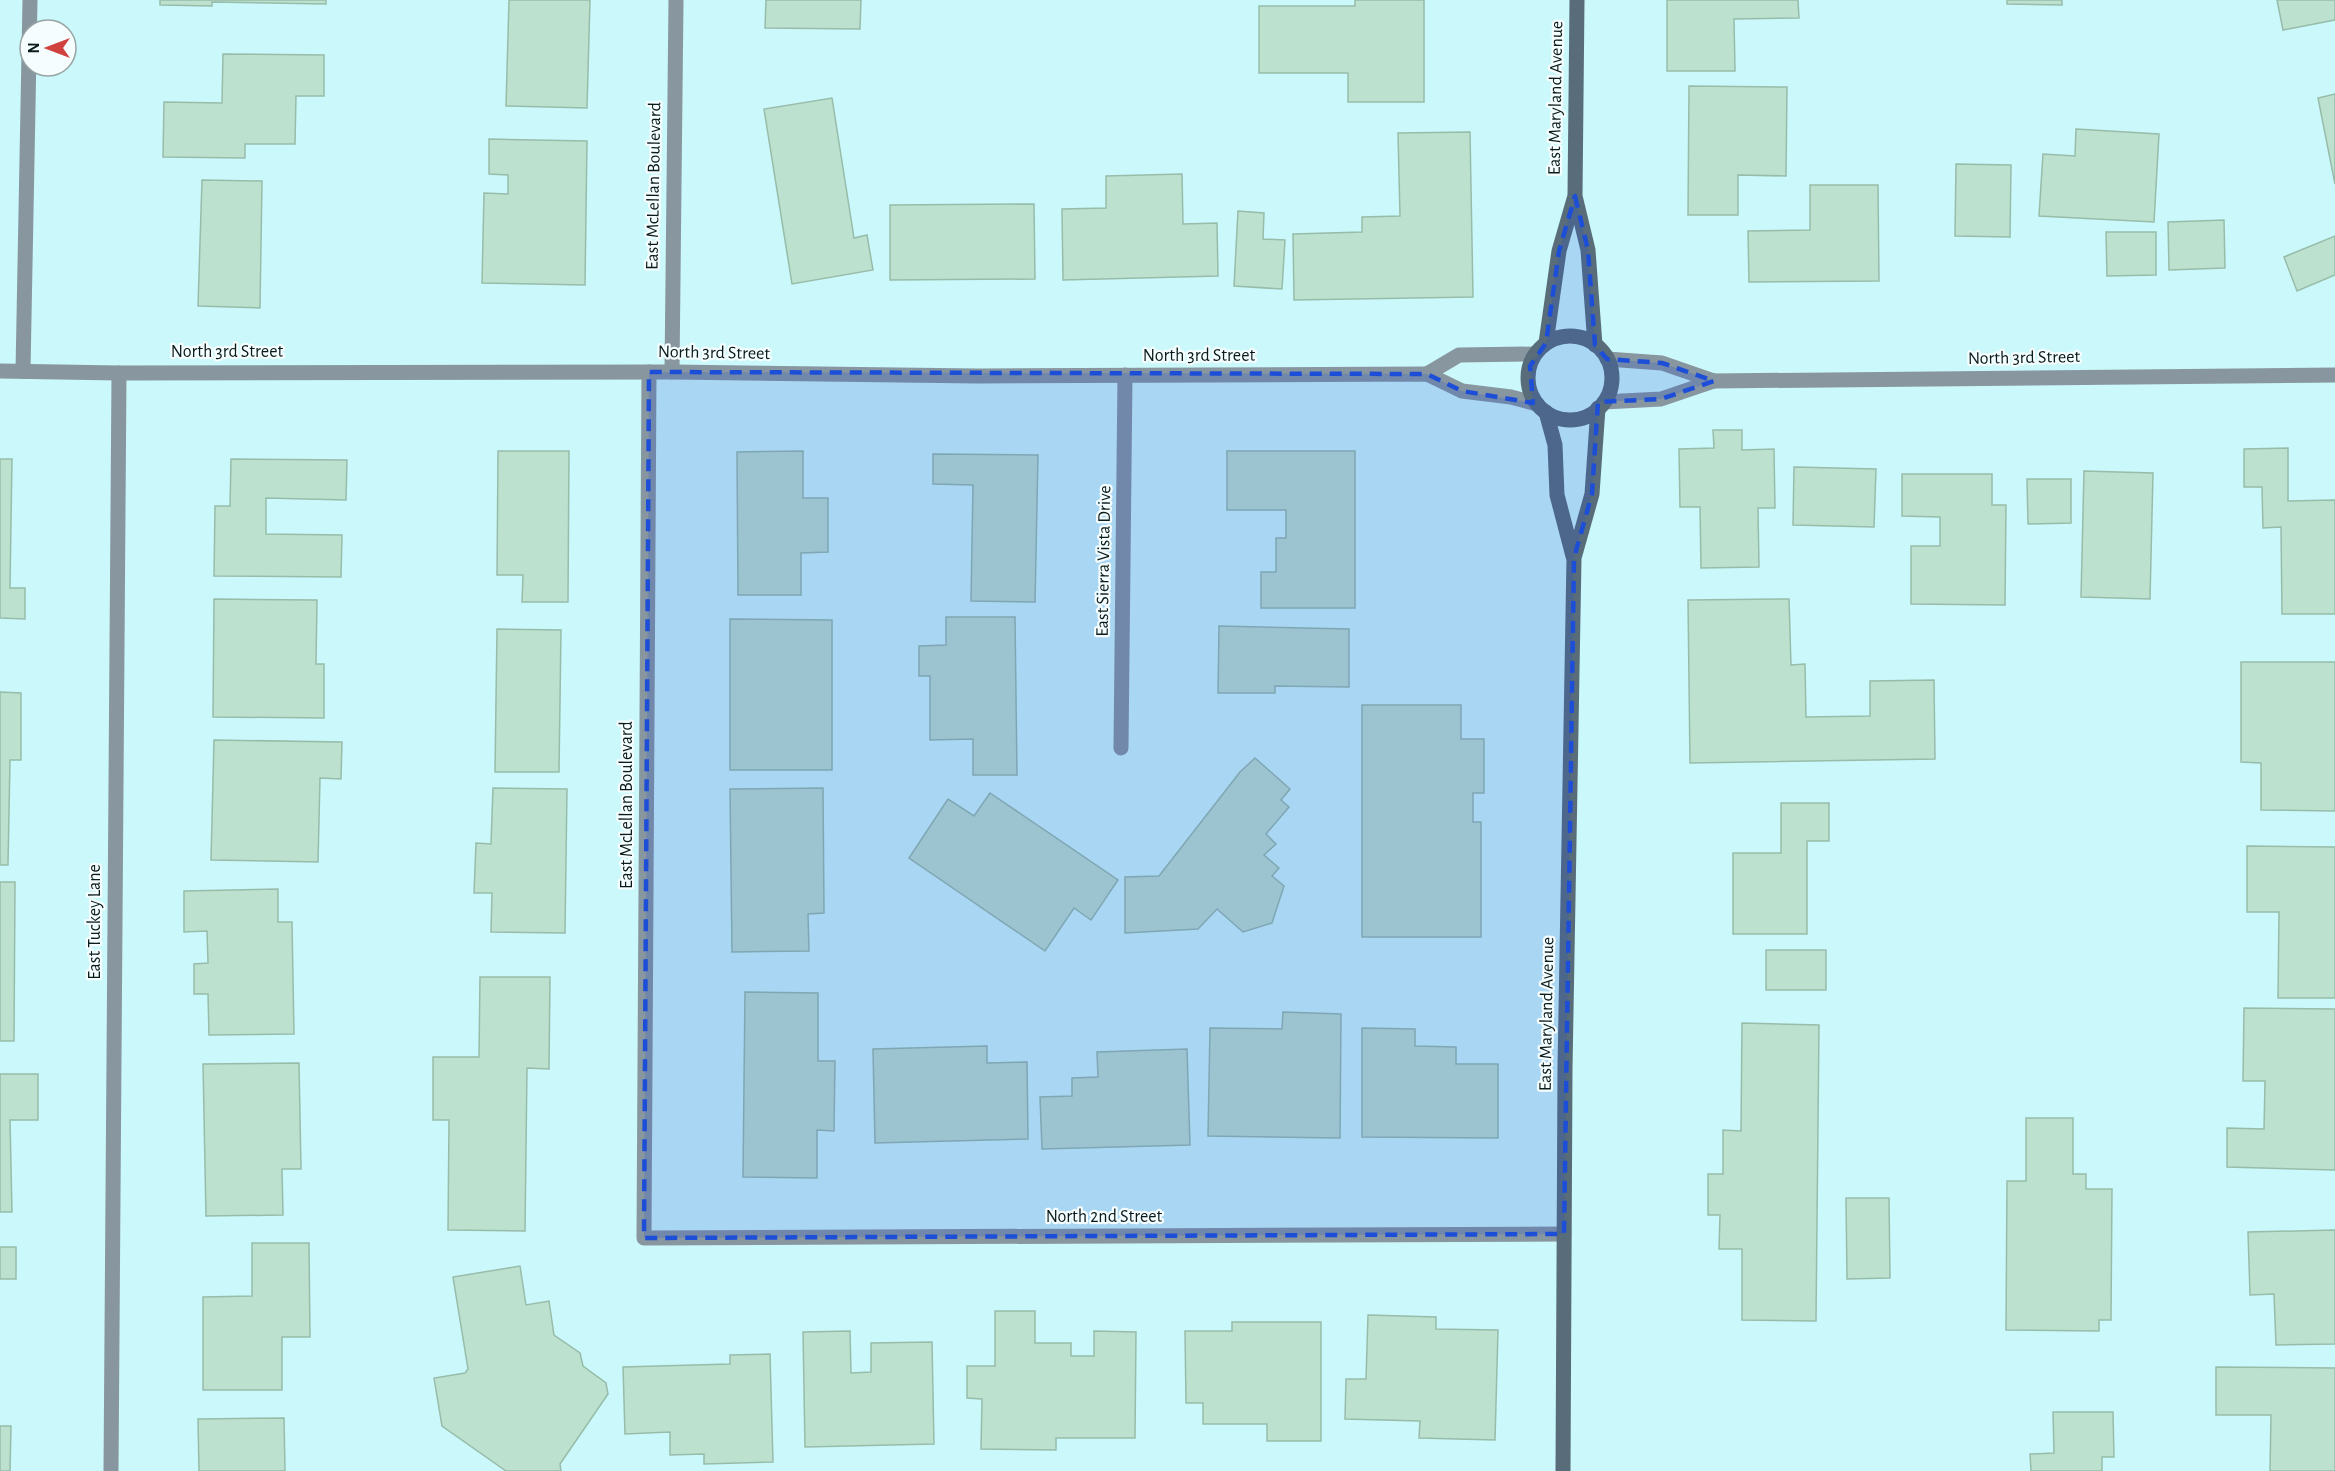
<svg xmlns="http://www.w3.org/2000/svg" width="2335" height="1471" viewBox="0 0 2335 1471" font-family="'Alegreya Sans',sans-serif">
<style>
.building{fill:#bce1cf;stroke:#97bcaa;stroke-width:1.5}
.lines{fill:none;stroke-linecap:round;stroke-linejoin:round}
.street{stroke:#88969f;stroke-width:15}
.secondary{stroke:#586d79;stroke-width:15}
.marked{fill:#1d4ed8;fill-opacity:0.2;stroke:#1d4ed8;stroke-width:4.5;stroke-dasharray:12 8;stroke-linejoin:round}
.labels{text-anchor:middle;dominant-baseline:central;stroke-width:4.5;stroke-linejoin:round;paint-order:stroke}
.street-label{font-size:18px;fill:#0a1b1c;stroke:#f5fdfe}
</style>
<rect width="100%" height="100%" fill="#cbf8fa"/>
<g class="building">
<polygon points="160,0 326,0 326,4 212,2 212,6 160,5"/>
<polygon points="509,0 590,0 587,108 506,106"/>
<polygon points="766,0 861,0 860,29 765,28"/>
<polygon points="1355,0 1424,0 1424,102 1348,102 1348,73 1259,73 1259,6 1355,6"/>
<polygon points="1667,0 1798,0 1799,18 1734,19 1735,71 1667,71"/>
<polygon points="2007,0 2062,0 2062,5 2007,4"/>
<polygon points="2277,0 2335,0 2335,20 2283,30"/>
<polygon points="223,54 324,55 324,96 296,96 295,144 245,144 245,158 163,157 164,102 222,103"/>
<polygon points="1689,86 1787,87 1786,176 1738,175 1738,215 1688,215"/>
<polygon points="2335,94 2335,184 2318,98"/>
<polygon points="832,98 854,238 867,235 873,270 792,284 764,109"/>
<polygon points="2076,129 2159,134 2154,222 2039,216 2043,154 2075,156"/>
<polygon points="1470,132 1473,297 1294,300 1293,234 1362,232 1362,217 1400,216 1398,133"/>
<polygon points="489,139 587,141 585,285 482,283 484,193 508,194 508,175 489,174"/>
<polygon points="1956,164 2011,165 2010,237 1955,236"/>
<polygon points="1182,174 1183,224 1217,223 1218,276 1063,280 1062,209 1106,208 1106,176"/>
<polygon points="202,180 262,181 260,308 198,306"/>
<polygon points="1810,185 1878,185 1879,281 1749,282 1748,231 1810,230"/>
<polygon points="1034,204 1035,279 890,280 890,205"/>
<polygon points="1238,211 1264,213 1263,239 1285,240 1282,289 1234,286"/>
<polygon points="2224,220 2225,268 2169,270 2168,222"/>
<polygon points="2106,232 2156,232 2156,275 2107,276"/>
<polygon points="2335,236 2335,275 2297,291 2284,257"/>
<polygon points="1713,430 1742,430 1742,450 1774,449 1775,508 1758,508 1759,567 1701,568 1700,507 1680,507 1679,449 1714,448"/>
<polygon points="2288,448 2288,501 2335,500 2335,614 2282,614 2281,527 2263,528 2262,487 2244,487 2244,449"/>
<polygon points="498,451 569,451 568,602 522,602 523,575 497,575"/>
<polygon points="803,451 803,498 828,498 828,552 801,553 801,595 738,595 737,452"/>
<polygon points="1227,451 1355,451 1355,608 1261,608 1261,572 1276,572 1276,538 1286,538 1286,510 1227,510"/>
<polygon points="933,454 1038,455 1035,602 971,601 973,485 933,484"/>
<polygon points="0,459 12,459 10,588 25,588 25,619 0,618"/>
<polygon points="231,459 347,460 346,500 266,498 266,534 342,535 341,577 214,576 215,506 230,506"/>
<polygon points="1794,467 1876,469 1874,527 1793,525"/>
<polygon points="2084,471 2153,473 2150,599 2081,597"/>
<polygon points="1902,474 1992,474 1992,505 2006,505 2005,605 1911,604 1911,546 1940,546 1940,517 1902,516"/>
<polygon points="2027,479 2071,479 2071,523 2028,524"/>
<polygon points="214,599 317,600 316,664 324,664 324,718 213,717"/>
<polygon points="1789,599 1791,665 1805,664 1806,717 1870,716 1870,681 1934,680 1935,759 1690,763 1688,600"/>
<polygon points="946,617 1015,617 1017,775 973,775 973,739 930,740 930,676 919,676 919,646 946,645"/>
<polygon points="730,619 832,620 832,770 730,770"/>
<polygon points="1219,626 1349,629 1349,687 1275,686 1275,693 1218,693"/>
<polygon points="497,629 561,630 559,772 495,772"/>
<polygon points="2241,662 2335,662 2335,811 2261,810 2261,763 2241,762"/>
<polygon points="0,692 21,693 21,760 10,760 8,865 0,865"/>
<polygon points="1362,705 1461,705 1461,739 1484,739 1484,793 1473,793 1473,822 1481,822 1481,937 1362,937"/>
<polygon points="214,740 342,742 341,779 320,778 318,862 211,860"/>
<polygon points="1255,758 1290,789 1281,800 1289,807 1266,834 1276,844 1264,855 1279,868 1272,876 1284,886 1272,923 1243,932 1217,909 1198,929 1125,933 1125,877 1159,876 1240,772"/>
<polygon points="493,788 567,789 565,933 491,932 492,893 474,893 476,843 491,844"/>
<polygon points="823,788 824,913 808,914 809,951 732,952 730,789"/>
<polygon points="990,793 1118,880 1091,920 1074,908 1045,951 909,858 948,799 974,816"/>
<polygon points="1781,803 1829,803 1829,841 1807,841 1807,934 1733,934 1733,853 1781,853"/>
<polygon points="2247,846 2335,847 2335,998 2278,998 2279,912 2247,912"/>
<polygon points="0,882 15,882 14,1041 0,1041"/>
<polygon points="278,889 278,922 292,922 294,1034 209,1035 208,994 194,994 194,964 208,963 207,931 184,932 184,891"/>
<rect x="1766" y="950" width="60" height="40"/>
<polygon points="480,977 550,977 549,1069 527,1068 525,1231 448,1230 449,1120 433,1120 433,1057 479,1057"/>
<polygon points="745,992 818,993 818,1061 835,1061 834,1131 817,1130 817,1178 743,1177"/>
<polygon points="2244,1008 2335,1009 2335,1170 2227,1167 2227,1128 2264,1129 2265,1081 2243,1081"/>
<polygon points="1283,1012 1341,1014 1340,1138 1208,1136 1210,1028 1282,1029"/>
<polygon points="1742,1023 1819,1025 1816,1321 1742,1320 1742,1249 1719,1249 1720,1215 1708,1215 1708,1174 1723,1174 1723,1130 1741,1131"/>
<polygon points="1362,1028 1415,1029 1415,1046 1456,1047 1456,1064 1498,1064 1498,1138 1362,1137"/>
<polygon points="987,1046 987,1063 1027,1062 1028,1139 875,1143 873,1049"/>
<polygon points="1187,1049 1190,1145 1042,1149 1040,1097 1072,1096 1072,1078 1098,1077 1097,1052"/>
<polygon points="299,1063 301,1169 282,1169 283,1215 206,1216 203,1064"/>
<polygon points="0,1074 38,1074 38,1120 10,1120 12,1212 0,1212"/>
<polygon points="2026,1118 2073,1118 2073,1174 2086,1174 2086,1189 2112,1189 2111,1320 2099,1320 2099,1331 2006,1330 2007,1181 2026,1181"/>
<polygon points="1846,1198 1889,1198 1890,1278 1847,1279"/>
<polygon points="2335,1230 2335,1344 2276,1345 2274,1294 2250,1295 2248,1232"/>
<polygon points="252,1243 309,1243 310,1337 282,1337 282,1390 203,1390 203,1297 252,1296"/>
<rect x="0" y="1247" width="16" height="32"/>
<polygon points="520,1266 526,1305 549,1301 554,1335 580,1353 583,1366 606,1383 608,1394 560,1464 561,1471 506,1471 442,1426 434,1378 465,1373 468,1369 453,1277"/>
<polygon points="995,1311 1035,1311 1035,1343 1071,1343 1071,1356 1094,1356 1094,1331 1136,1332 1135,1438 1056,1438 1056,1450 981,1449 982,1399 967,1398 967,1366 995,1366"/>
<polygon points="1368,1315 1436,1317 1436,1329 1498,1330 1495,1440 1419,1438 1420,1421 1345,1419 1346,1379 1366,1379"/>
<polygon points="1232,1322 1321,1322 1321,1441 1267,1441 1267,1424 1203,1424 1203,1403 1186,1403 1185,1331 1232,1331"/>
<polygon points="850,1331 851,1373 871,1372 871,1343 932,1342 934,1444 805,1447 803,1332"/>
<polygon points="770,1354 773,1462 704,1464 704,1454 670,1455 670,1432 625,1434 623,1367 730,1364 730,1355"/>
<polygon points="2216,1367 2335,1368 2335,1471 2270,1471 2271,1415 2216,1415"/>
<polygon points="2053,1412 2113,1412 2114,1457 2102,1457 2102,1471 2031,1471 2030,1454 2054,1453"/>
<polygon points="284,1418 285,1471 199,1471 198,1419"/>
<polygon points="0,1426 11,1426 10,1471 0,1471"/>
</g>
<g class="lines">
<g class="street">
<polyline points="1607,359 1662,363 1714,381"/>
<polyline points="0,371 119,373 672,372 978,376 1427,374 1462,391 1511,397 1537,404"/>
<polyline points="23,371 30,0"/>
<polyline points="649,372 644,1238 1564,1234"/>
<polyline points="672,372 676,0"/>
<polyline points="1427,374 1459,355 1535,354"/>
<polyline points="1604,402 1661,399 1714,381 2335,375"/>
<polyline points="1121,748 1125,375"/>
<polyline points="111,1471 119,373"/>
</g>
<g class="secondary">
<polyline points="1577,0 1575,196 1588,250 1595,345"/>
<circle cx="1570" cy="378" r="42"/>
<polyline points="1546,343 1559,251 1574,199"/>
<polyline points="1546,412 1555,445 1557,495 1573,556"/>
<polyline points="1563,1471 1565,1068 1574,558 1592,494 1598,408"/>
</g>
</g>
<path class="marked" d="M1575,196L1588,250L1595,345L1607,359L1662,363L1714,381L1661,399L1598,402L1592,494L1574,558L1564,1234L644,1238L649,372L1427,374L1462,391L1533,403L1530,366L1546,343L1559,251Z"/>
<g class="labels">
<g class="street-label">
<text transform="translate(1556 98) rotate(-89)">East Maryland Avenue</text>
<text transform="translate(654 186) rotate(-89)">East McLellan Boulevard</text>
<text x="227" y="352">North 3rd Street</text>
<text transform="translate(714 353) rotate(1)">North 3rd Street</text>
<text x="1199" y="356">North 3rd Street</text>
<text transform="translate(2024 358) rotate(-1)">North 3rd Street</text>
<text transform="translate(1104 561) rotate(-89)">East Sierra Vista Drive</text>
<text transform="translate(627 805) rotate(-90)">East McLellan Boulevard</text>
<text transform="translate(95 922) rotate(-90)">East Tuckey Lane</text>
<text transform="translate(1547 1014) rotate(-89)">East Maryland Avenue</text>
<text x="1104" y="1217">North 2nd Street</text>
</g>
</g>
<g transform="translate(48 48) rotate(270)"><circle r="28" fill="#f5fdfe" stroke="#97a3a4" stroke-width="1.5"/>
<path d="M0-4.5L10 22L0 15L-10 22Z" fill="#d04140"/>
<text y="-9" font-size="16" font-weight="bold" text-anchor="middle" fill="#0a1b1c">N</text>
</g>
</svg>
